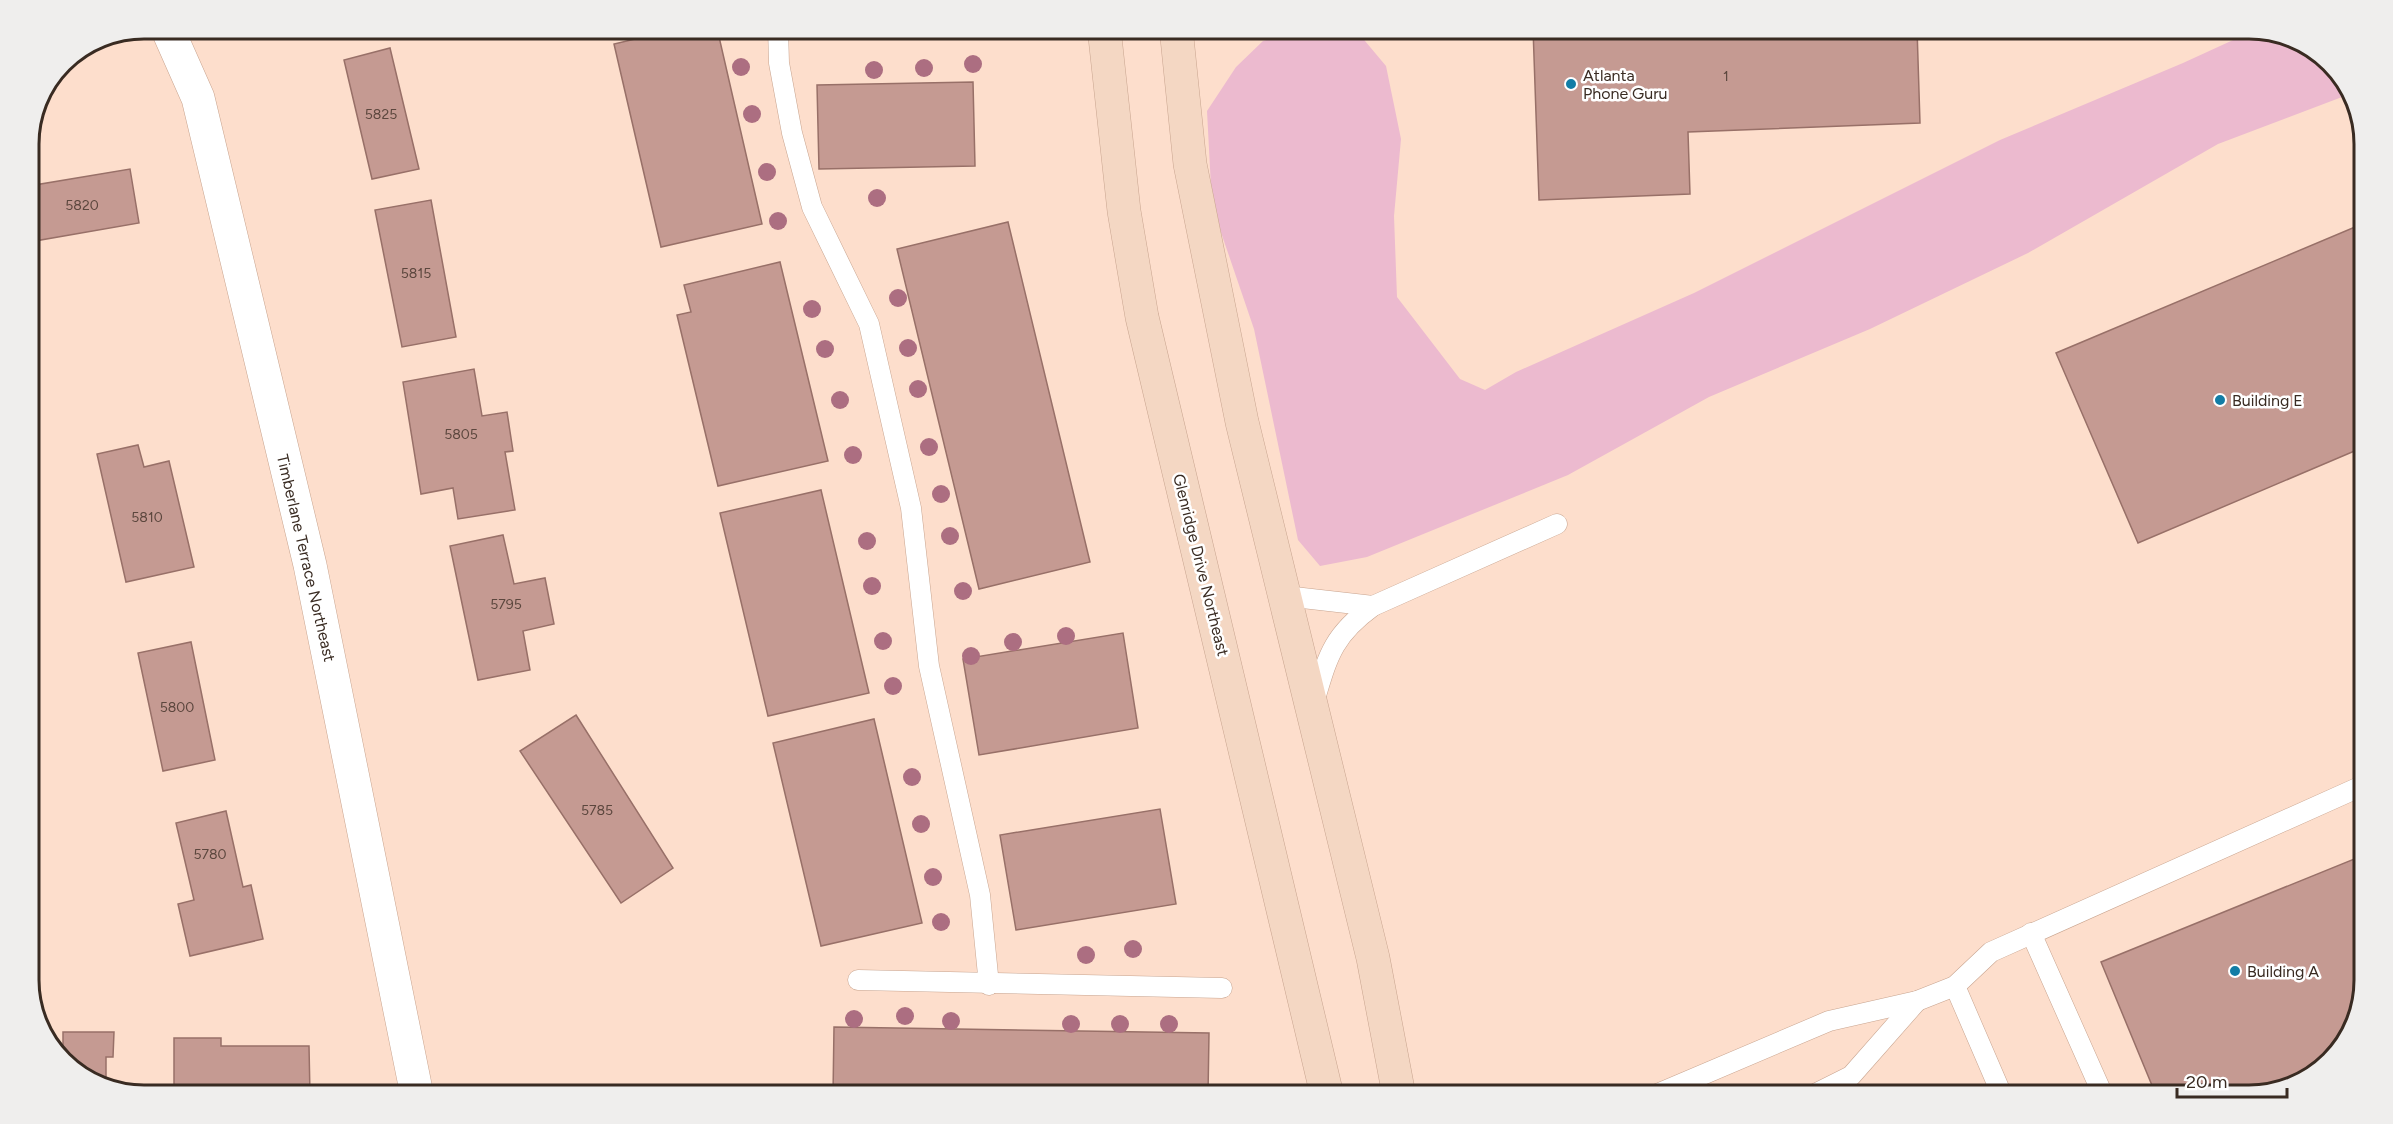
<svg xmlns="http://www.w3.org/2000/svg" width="2393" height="1124" viewBox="0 0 2393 1124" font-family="Figtree,sans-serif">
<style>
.green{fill:#ecbacf}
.building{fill:#c59a92;stroke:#987068;stroke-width:1.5}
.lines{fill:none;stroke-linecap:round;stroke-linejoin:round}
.lane-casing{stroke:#c8a48f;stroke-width:21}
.street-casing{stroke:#c8a48f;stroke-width:34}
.secondary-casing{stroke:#c8a48f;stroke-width:34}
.lane{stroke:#fff;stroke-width:20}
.street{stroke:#fff;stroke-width:33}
.secondary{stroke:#f4d7c3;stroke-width:33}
.tree{fill:#ac6e81}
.poi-dot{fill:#127da6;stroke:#fff;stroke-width:2}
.labels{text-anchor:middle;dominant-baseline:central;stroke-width:5;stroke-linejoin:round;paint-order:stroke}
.number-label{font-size:14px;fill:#5c473e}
.poi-label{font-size:16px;fill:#392b22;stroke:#fff;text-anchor:start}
.street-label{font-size:16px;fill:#392b22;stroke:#fff}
.rim{fill:none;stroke:#392b22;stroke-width:3}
</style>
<rect width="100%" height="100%" fill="#fddecc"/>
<polygon class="green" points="1304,29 1346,29 1360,35 1386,66 1401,139 1394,216 1397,297 1460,379 1485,390 1516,372 1694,293 2000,140 2183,63 2255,30 2294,37 2345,79 2350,94 2218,144 2028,253 1870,329 1709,397 1568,475 1367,557 1320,566 1298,540 1254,329 1212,206 1207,111 1236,67 1263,41"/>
<g class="building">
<polygon points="681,28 717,28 762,224 661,247 614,44"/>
<polygon points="1533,28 1917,28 1920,123 1688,132 1690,194 1539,200"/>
<polygon points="390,48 419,169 372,179 344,60"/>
<polygon points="973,82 975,166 819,169 817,85"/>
<polygon points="130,169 139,223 29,242 29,186"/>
<polygon points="431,200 456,337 402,347 375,210"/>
<polygon points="1008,222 1090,562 979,589 897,249"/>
<polygon points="2355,227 2364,250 2364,447 2138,543 2056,353"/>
<polygon points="780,262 828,461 718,486 677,315 691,312 684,285"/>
<polygon points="474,369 482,416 507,412 513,451 505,452 515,510 458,519 453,488 421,494 403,382"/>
<polygon points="138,445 144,467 169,461 194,567 126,582 97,454"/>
<polygon points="821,490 869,693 768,716 720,513"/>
<polygon points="503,535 514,584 545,578 554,624 523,631 530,670 478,680 450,546"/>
<polygon points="1123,633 1138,728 979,755 963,659"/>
<polygon points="191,642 215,760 163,771 138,653"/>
<polygon points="576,715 673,868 621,903 520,751"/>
<polygon points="874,719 922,923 821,946 773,743"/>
<polygon points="1160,809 1176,904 1016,930 1000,835"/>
<polygon points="226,811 243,887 251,885 263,939 190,956 178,904 194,900 176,823"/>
<polygon points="2364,855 2364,980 2356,1025 2313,1076 2250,1095 2156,1095 2101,962"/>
<polygon points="834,1027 1209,1033 1208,1095 833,1095"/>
<polygon points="63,1032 114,1032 113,1057 106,1057 106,1088 99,1087 56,1051 63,1051"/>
<polygon points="174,1038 221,1038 221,1046 309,1046 310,1095 174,1095"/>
</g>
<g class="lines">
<defs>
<g id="lane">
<polyline points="778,28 779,63 792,133 812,207 869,324 911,508 929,666 980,895 989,985"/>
<path d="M1285,596L1373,606C1332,636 1328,656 1314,702"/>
<polyline points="1373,606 1557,524"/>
<polyline points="2031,933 2103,1095"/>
<polyline points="858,980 1222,988"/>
<polyline points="1955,986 2002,1095"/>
<polyline points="1655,1095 1829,1021 1917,1001 1955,986 1991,952 2364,785"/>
<polyline points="1813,1095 1851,1076 1917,1001"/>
</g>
<polyline id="street" points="167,28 198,98 310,565 417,1095"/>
<g id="secondary">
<polyline points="1104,28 1124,211 1142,317 1327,1095"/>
<polyline points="1176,28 1190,164 1242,422 1373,958 1399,1095"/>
</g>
</defs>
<use href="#lane" class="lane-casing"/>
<use href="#street" class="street-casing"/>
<use href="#secondary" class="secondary-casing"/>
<use href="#lane" class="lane"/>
<use href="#street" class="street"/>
<use href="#secondary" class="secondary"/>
</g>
<g class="tree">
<circle cx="973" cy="64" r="9"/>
<circle cx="741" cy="67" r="9"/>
<circle cx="924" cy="68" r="9"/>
<circle cx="874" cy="70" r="9"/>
<circle cx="752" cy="114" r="9"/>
<circle cx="767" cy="172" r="9"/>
<circle cx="877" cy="198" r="9"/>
<circle cx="778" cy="221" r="9"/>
<circle cx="898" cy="298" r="9"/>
<circle cx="812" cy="309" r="9"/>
<circle cx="908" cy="348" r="9"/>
<circle cx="825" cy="349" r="9"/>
<circle cx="918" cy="389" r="9"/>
<circle cx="840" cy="400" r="9"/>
<circle cx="929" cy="447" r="9"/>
<circle cx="853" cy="455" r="9"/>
<circle cx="941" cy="494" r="9"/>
<circle cx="950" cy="536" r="9"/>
<circle cx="867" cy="541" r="9"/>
<circle cx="872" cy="586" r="9"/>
<circle cx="963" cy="591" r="9"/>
<circle cx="1066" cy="636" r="9"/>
<circle cx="883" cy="641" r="9"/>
<circle cx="1013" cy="642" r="9"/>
<circle cx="971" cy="656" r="9"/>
<circle cx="893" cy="686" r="9"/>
<circle cx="912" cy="777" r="9"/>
<circle cx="921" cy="824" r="9"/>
<circle cx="933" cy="877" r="9"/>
<circle cx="941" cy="922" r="9"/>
<circle cx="1133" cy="949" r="9"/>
<circle cx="1086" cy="955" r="9"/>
<circle cx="905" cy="1016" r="9"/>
<circle cx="854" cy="1019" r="9"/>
<circle cx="951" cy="1021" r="9"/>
<circle cx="1071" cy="1024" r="9"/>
<circle cx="1120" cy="1024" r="9"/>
<circle cx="1169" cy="1024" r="9"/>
</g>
<g class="poi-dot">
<circle cx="1571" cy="84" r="6"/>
<circle cx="2220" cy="400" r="6"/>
<circle cx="2235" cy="971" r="6"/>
</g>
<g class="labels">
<g class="number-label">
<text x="1726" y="76">1</text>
<text x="381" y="114">5825</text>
<text x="82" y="205">5820</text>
<text x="416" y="273">5815</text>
<text x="461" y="434">5805</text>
<text x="147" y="517">5810</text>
<text x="506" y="604">5795</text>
<text x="177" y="707">5800</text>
<text x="597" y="810">5785</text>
<text x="210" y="854">5780</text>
</g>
<g class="poi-label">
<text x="1583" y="75">Atlanta<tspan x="1583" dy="18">Phone Guru</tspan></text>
<text x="2232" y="400">Building E</text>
<text x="2247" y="971">Building A</text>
</g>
<g class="street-label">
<text transform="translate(306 558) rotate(77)">Timberlane Terrace Northeast</text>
<text transform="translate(1201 565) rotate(76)">Glenridge Drive Northeast</text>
</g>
</g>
<path d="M0 0H2393V1124H0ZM144 39H2249A105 105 0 0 1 2354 144V980A105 105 0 0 1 2249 1085H144A105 105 0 0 1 39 980V144A105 105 0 0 1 144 39Z" fill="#efeeed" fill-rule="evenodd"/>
<path class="rim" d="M144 39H2249A105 105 0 0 1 2354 144V980A105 105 0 0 1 2249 1085H144A105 105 0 0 1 39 980V144A105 105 0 0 1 144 39Z"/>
<path d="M2177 1088v9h110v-9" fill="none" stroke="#392b22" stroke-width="3"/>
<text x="2186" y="1088" font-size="18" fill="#392b22" stroke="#ffffff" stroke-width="4.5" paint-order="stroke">20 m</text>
</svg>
